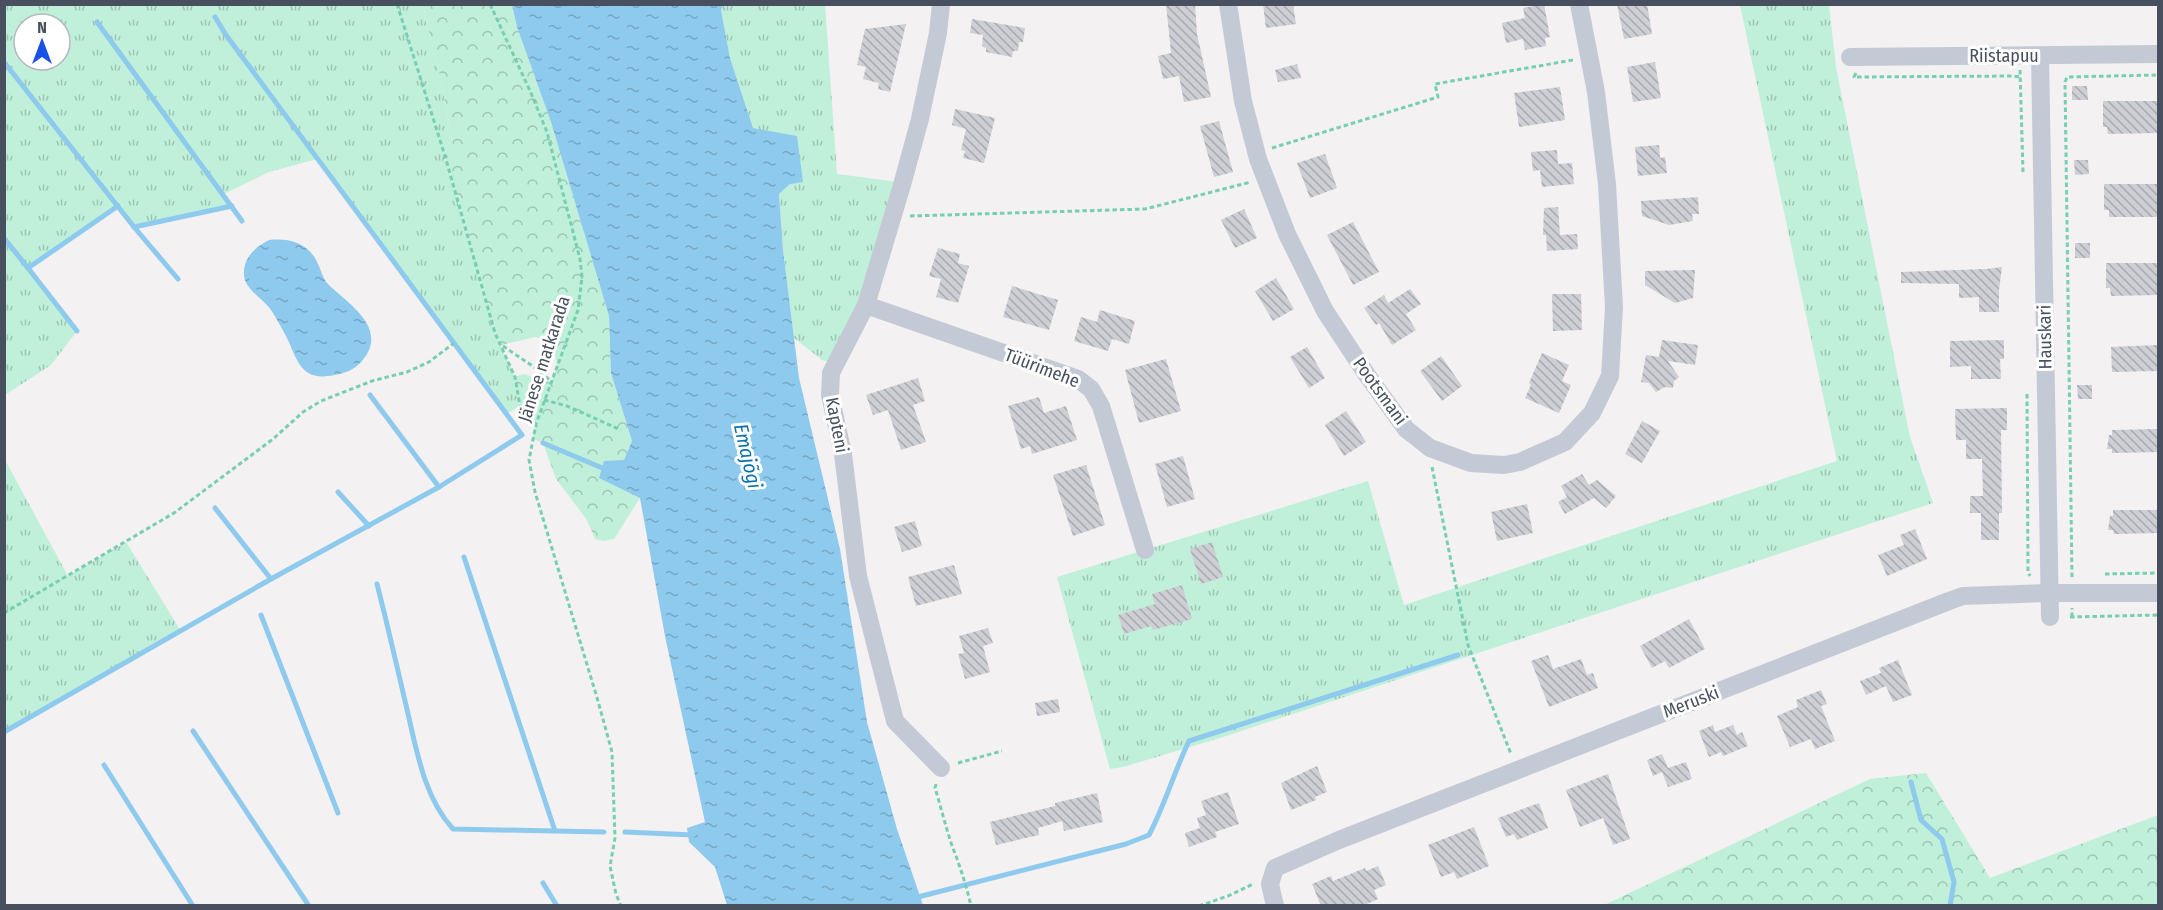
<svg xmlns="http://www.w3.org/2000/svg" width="2163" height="910" viewBox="0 0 2163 910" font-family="'Fira Sans Condensed',sans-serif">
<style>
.grass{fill:url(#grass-tufts);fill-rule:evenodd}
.forest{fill:url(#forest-crowns)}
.water{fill:url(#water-ripples)}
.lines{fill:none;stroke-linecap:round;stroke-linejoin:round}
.stream{stroke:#8dcaed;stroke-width:5}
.building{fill:url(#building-back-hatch)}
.path{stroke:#77cfb2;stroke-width:3;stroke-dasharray:4.5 3;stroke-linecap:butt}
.minor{stroke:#c4cad5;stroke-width:18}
.labels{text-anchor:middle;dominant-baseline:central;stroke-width:6;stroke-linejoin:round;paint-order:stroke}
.street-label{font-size:18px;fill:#48505f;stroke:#fff}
.water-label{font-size:20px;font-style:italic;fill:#0b72af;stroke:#fff}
</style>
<defs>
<pattern id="grass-tufts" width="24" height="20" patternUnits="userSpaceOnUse" patternTransform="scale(1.5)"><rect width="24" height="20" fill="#c0f0da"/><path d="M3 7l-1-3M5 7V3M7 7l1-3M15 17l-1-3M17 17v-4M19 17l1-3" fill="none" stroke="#9ec5b4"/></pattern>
<pattern id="forest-crowns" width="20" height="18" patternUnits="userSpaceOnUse" patternTransform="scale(1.5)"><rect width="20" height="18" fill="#c0f0da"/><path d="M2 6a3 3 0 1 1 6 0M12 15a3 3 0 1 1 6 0" fill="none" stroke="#9ec5b4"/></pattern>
<pattern id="water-ripples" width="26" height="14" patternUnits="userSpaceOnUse" patternTransform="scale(1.5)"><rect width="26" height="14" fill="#8dcaed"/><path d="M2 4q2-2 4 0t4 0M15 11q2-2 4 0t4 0" fill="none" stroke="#75a6c3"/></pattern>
<pattern id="building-back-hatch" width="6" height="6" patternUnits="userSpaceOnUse" patternTransform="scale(1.5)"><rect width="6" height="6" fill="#cdcfd5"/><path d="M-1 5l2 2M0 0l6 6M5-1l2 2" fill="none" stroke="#a8aab0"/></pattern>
</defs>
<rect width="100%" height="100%" fill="#f3f1f1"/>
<g class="grass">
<path d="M5,5H424L425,18L442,83L453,146L445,157L495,333L515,377L520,406L506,414L317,159L269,172L224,194L232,206L134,227L118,207L28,268L77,331L51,365L5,395ZM24,24H60V60H24Z"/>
<polygon points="723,5 825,5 837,174 898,182 860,300 831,362 822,360 794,338 783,250 779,194 790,184 753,129 730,58 721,10"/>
<polygon points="1740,5 1829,5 1836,67 1910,437 1933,503 1220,738 1123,767 1110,769 1057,577 1368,481 1404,605 1837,461"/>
<polygon points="4,458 68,576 126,542 181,631 5,732"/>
</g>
<g class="forest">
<path d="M424,5H512L517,27L551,122L609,316L611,373L632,441L624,460L640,498L614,539L603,541L595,539L587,520L556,479L543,443L533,439L535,424C518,413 518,396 515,377L524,374L551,382L557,367L554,349L546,339L535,337L502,345L495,333L445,156L453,146L442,83L425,18Z"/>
<polygon points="1926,773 1990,878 2158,815 2158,905 1604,905 1870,779"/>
</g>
<g class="water">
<polygon points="512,5 723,5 721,10 730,58 753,128 797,136 803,182 790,184 779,194 783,250 799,378 840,549 867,722 897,829 923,905 727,905 715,867 689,842 687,828 705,822 665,636 640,498 599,478 604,461 624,460 632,441 611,373 609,316 551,122 517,27"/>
<path d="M269,240C290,238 309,243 318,264C321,270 323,279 328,284C348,304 390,328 362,361C354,370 346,373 334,375C302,382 298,362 287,338C282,329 277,319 271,310C263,298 245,290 244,275C243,258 255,247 269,240Z"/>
</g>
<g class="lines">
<g class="stream">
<polyline points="97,22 242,221"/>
<polyline points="4,62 134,227 232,206"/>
<polyline points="134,227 178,279"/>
<polyline points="4,238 28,268 118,206"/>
<polyline points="28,268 77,331"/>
<polyline points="370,395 439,487"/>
<polyline points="543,443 607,470"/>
<polyline points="338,492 369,526"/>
<polyline points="215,508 271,579"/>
<polyline points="464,557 555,831"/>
<path d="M377,584C387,623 396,662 405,701C416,745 422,795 453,829L604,832"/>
<polyline points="261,615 338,813"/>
<polyline points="193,731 309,906"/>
<polyline points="4,732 271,579 439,487 522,435 226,35 215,17"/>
<polyline points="104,765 193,906"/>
<polyline points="1911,782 1921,820 1942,839 1954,882 1950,906"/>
<polyline points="625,832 693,835"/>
<polyline points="543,883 557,906"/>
<path d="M914,898L1126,844L1149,835C1165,805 1174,772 1189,741L1458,655"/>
</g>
</g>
<g class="building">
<polygon points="1166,4 1195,4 1197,34 1211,97 1184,102 1179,76 1163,79 1158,56 1171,53"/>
<polygon points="1263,4 1293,4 1296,24 1266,28"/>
<polygon points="1544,4 1550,37 1545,38 1546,46 1525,50 1523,39 1506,43 1502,23 1525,18 1523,8"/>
<polygon points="1617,4 1647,4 1652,34 1624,39"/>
<polygon points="972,19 1025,28 1023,42 1019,42 1018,51 1013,51 1012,57 986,52 986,48 982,46 983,35 970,33"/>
<polygon points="906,24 890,92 878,89 879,83 863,79 866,67 857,65 865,29"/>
<polygon points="1655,62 1661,98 1633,102 1627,67"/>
<polygon points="1297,64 1301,78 1278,82 1275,70"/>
<polygon points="2072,86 2087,86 2088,100 2072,100"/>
<polygon points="1560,87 1565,120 1519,127 1514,93"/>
<polygon points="2103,101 2158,101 2158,133 2108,134 2107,127 2103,127"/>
<polygon points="955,109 995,118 984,163 963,158 965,151 961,150 966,129 952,125"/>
<polygon points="1219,121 1233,172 1214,177 1200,126"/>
<polygon points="1659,145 1660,158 1665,157 1667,173 1638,176 1635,147"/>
<polygon points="1557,150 1558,164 1572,163 1574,184 1542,187 1540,170 1533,171 1531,152"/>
<polygon points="1325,154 1337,188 1310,198 1297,163"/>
<polygon points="2074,160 2088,160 2089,174 2075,175"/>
<polygon points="2104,184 2158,184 2158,217 2109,217 2109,210 2104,210"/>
<polygon points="1698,197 1699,214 1692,214 1693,221 1669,225 1642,216 1641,201"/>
<polygon points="1558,207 1560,235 1577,234 1578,249 1547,251 1546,235 1543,235 1544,208"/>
<polygon points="1244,209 1257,238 1235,248 1221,220"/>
<polygon points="1353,222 1379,272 1353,285 1327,235"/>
<rect x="2075" y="243" width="15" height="15"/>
<polygon points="938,248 960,254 958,263 969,266 958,303 936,297 941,279 929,276"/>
<polygon points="2106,263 2158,263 2158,295 2111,296 2110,288 2106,288"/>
<polygon points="2002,267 1999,290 1999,312 1979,312 1979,297 1959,298 1959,284 1901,283 1901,272 1986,269"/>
<polygon points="1695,270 1693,298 1675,303 1645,285 1645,271"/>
<polygon points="1276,278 1294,309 1273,321 1255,291"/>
<polygon points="1012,286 1058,300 1049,330 1003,317"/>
<polygon points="1410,289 1421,304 1406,314 1416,330 1392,345 1379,323 1376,325 1364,308 1384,295 1388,303"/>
<polygon points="1552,294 1581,294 1582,330 1553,331"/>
<polygon points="1100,310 1135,321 1129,344 1112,339 1108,351 1074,341 1081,317 1097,322"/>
<polygon points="1662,340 1698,345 1695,365 1668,361 1679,377 1674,381 1673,388 1665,387 1656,392 1649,383 1641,382 1646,355 1659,357"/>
<polygon points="2004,340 2004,359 2000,359 2001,379 1971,379 1971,366 1950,367 1950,341"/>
<polygon points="2158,345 2158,371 2112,372 2111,347"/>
<polygon points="1307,347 1325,378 1309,388 1290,357"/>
<polygon points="1542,353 1569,365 1562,381 1571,385 1559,413 1525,398 1531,385 1529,383"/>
<polygon points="1441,356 1462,386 1442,401 1420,371"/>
<polygon points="1166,359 1181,411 1139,423 1125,370"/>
<polygon points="918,378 925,401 913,405 926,442 901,450 888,410 873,415 866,395"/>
<polygon points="2077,385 2092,385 2092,399 2078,399"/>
<polygon points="1039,397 1044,413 1066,406 1077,440 1032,454 1030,446 1021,449 1008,406"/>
<polygon points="2007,408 2007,430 2001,430 2002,513 1999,513 1999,540 1981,540 1981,513 1970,513 1970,496 1983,496 1982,459 1966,459 1966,440 1956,440 1955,409"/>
<polygon points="1346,411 1366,442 1344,456 1325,425"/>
<polygon points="1642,421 1660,431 1642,463 1625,454"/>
<polygon points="2158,429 2158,452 2112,453 2112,449 2107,449 2109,435 2112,435 2112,430"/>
<polygon points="1183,456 1195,499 1167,507 1155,464"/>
<polygon points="1086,465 1105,525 1073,536 1053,475"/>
<polygon points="1582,474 1589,485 1597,480 1616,496 1606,508 1594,498 1565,514 1558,502 1567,497 1561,486"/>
<polygon points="1527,504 1533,533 1497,541 1491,512"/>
<polygon points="2113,510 2158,510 2158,533 2114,534 2113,530 2108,530 2110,516 2113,516"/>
<polygon points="915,521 922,546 902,552 894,527"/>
<polygon points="1915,529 1927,559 1887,576 1878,555 1904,545 1900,535"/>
<polygon points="1212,542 1223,577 1201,584 1190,549"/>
<polygon points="954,565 962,594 916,606 908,577"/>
<polygon points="1182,585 1192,619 1153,630 1151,626 1124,634 1118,615 1155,604 1152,594"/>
<polygon points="1689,619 1705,649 1669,668 1665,661 1652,668 1640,646"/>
<polygon points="988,628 993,643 983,646 990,672 965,679 958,654 964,653 959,636"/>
<polygon points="1548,655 1553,669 1581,659 1587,675 1593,673 1598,688 1549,707 1531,661"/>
<polygon points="1898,660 1912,695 1893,702 1886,686 1866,695 1860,681 1881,673 1879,668"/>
<polygon points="1821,690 1827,704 1821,706 1835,741 1815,749 1811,739 1790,747 1777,716 1798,707 1796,700"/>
<polygon points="1058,699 1060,712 1037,716 1035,703"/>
<polygon points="1713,725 1715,732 1733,725 1737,735 1742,732 1748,746 1723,756 1721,752 1709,757 1699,731"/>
<polygon points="1662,754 1668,768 1686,762 1692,779 1668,787 1662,772 1653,776 1647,760"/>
<polygon points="1317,766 1327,792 1315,797 1316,800 1291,810 1281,783"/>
<polygon points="1608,774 1630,839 1613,845 1603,818 1580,827 1566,790"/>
<polygon points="1228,792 1239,824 1215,832 1217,837 1189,847 1185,833 1200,828 1197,818 1206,815 1201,801"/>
<polygon points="1097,793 1103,822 1064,831 1062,821 1038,828 1039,835 996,845 990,822 1055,806 1055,803"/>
<polygon points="1539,803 1548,828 1517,840 1514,834 1506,837 1498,818"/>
<polygon points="1474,827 1489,866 1457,879 1454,872 1441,877 1428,845"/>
<polygon points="1378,866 1386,885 1374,890 1378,899 1362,906 1321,906 1312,884 1331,876 1333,881 1365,868 1366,871"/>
</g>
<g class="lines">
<g class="path">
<polyline points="397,4 445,156 495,333 515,377 520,406 528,419 535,424"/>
<polyline points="490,4 531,93 547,132 580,259 582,277 578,310 536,424 529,460 535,492 598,701 612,752 615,838 610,866 616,894 621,906"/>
<polyline points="2020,70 2023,172"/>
<polyline points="1856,73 1854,77 2013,76 2020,77"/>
<polyline points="1272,148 1438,97 1435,84 1573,60"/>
<polyline points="910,216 1145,209 1251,182"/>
<polyline points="503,346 534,367 551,381"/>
<polyline points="2027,394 2028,572 2030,576"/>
<polyline points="544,400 567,406 621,430"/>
<polyline points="1432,467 1468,645 1511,754"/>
<polyline points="2105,574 2158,573"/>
<polyline points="2072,577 2065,82 2067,77 2158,75"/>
<polyline points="4,613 174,513 273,439 303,412 321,401 372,381 407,372 429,362 454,343"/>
<polyline points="2070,617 2158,615"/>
<polyline points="2072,617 2072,608"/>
<polyline points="958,763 1002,751"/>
<path d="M936,784L935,788C942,810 947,834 956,856C962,873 967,888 971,906"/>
<polyline points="1199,906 1228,896 1253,884"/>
</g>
<g class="minor">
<polyline points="1228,4 1243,101 1258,159 1287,234 1325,311 1367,375 1406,429 1430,448 1471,463 1504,465 1520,462 1565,442 1592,413 1610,376 1614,307 1607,184 1596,92 1579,4"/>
<polyline points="2040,56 2050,617"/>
<polyline points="1850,57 2158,54"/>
<polyline points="866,305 1078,379 1091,389 1101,406 1145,550"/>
<polyline points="941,768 895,721 858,576 843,454 830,395 831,373 866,305 902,185 920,119 938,33 941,4"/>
<polyline points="1275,906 1270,884 1275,868 1339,840 1949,601 1963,596 2049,593 2158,593"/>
</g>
</g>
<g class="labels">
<g class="street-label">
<text x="2004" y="56">Riistapuu</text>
<text transform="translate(2045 337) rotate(-91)">Hauskari</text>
<text transform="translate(544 359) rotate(-72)">Jänese matkarada</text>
<text transform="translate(1042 368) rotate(21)">Tüürimehe</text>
<text transform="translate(1380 391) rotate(54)">Pootsmani</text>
<text transform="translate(837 425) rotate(79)">Kapteni</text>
<text transform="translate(1691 702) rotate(-21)">Meruski</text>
</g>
<g class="water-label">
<text transform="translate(748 456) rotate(77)">Emajõgi</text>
</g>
</g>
<rect width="2163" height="910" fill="none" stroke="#48505f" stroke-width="12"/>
<g transform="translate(42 42)"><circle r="28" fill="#ffffff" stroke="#b6b9bf" stroke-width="1.5"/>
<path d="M0-4.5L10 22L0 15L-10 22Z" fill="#1851e6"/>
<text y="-9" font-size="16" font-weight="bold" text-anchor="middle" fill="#48505f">N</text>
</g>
</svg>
